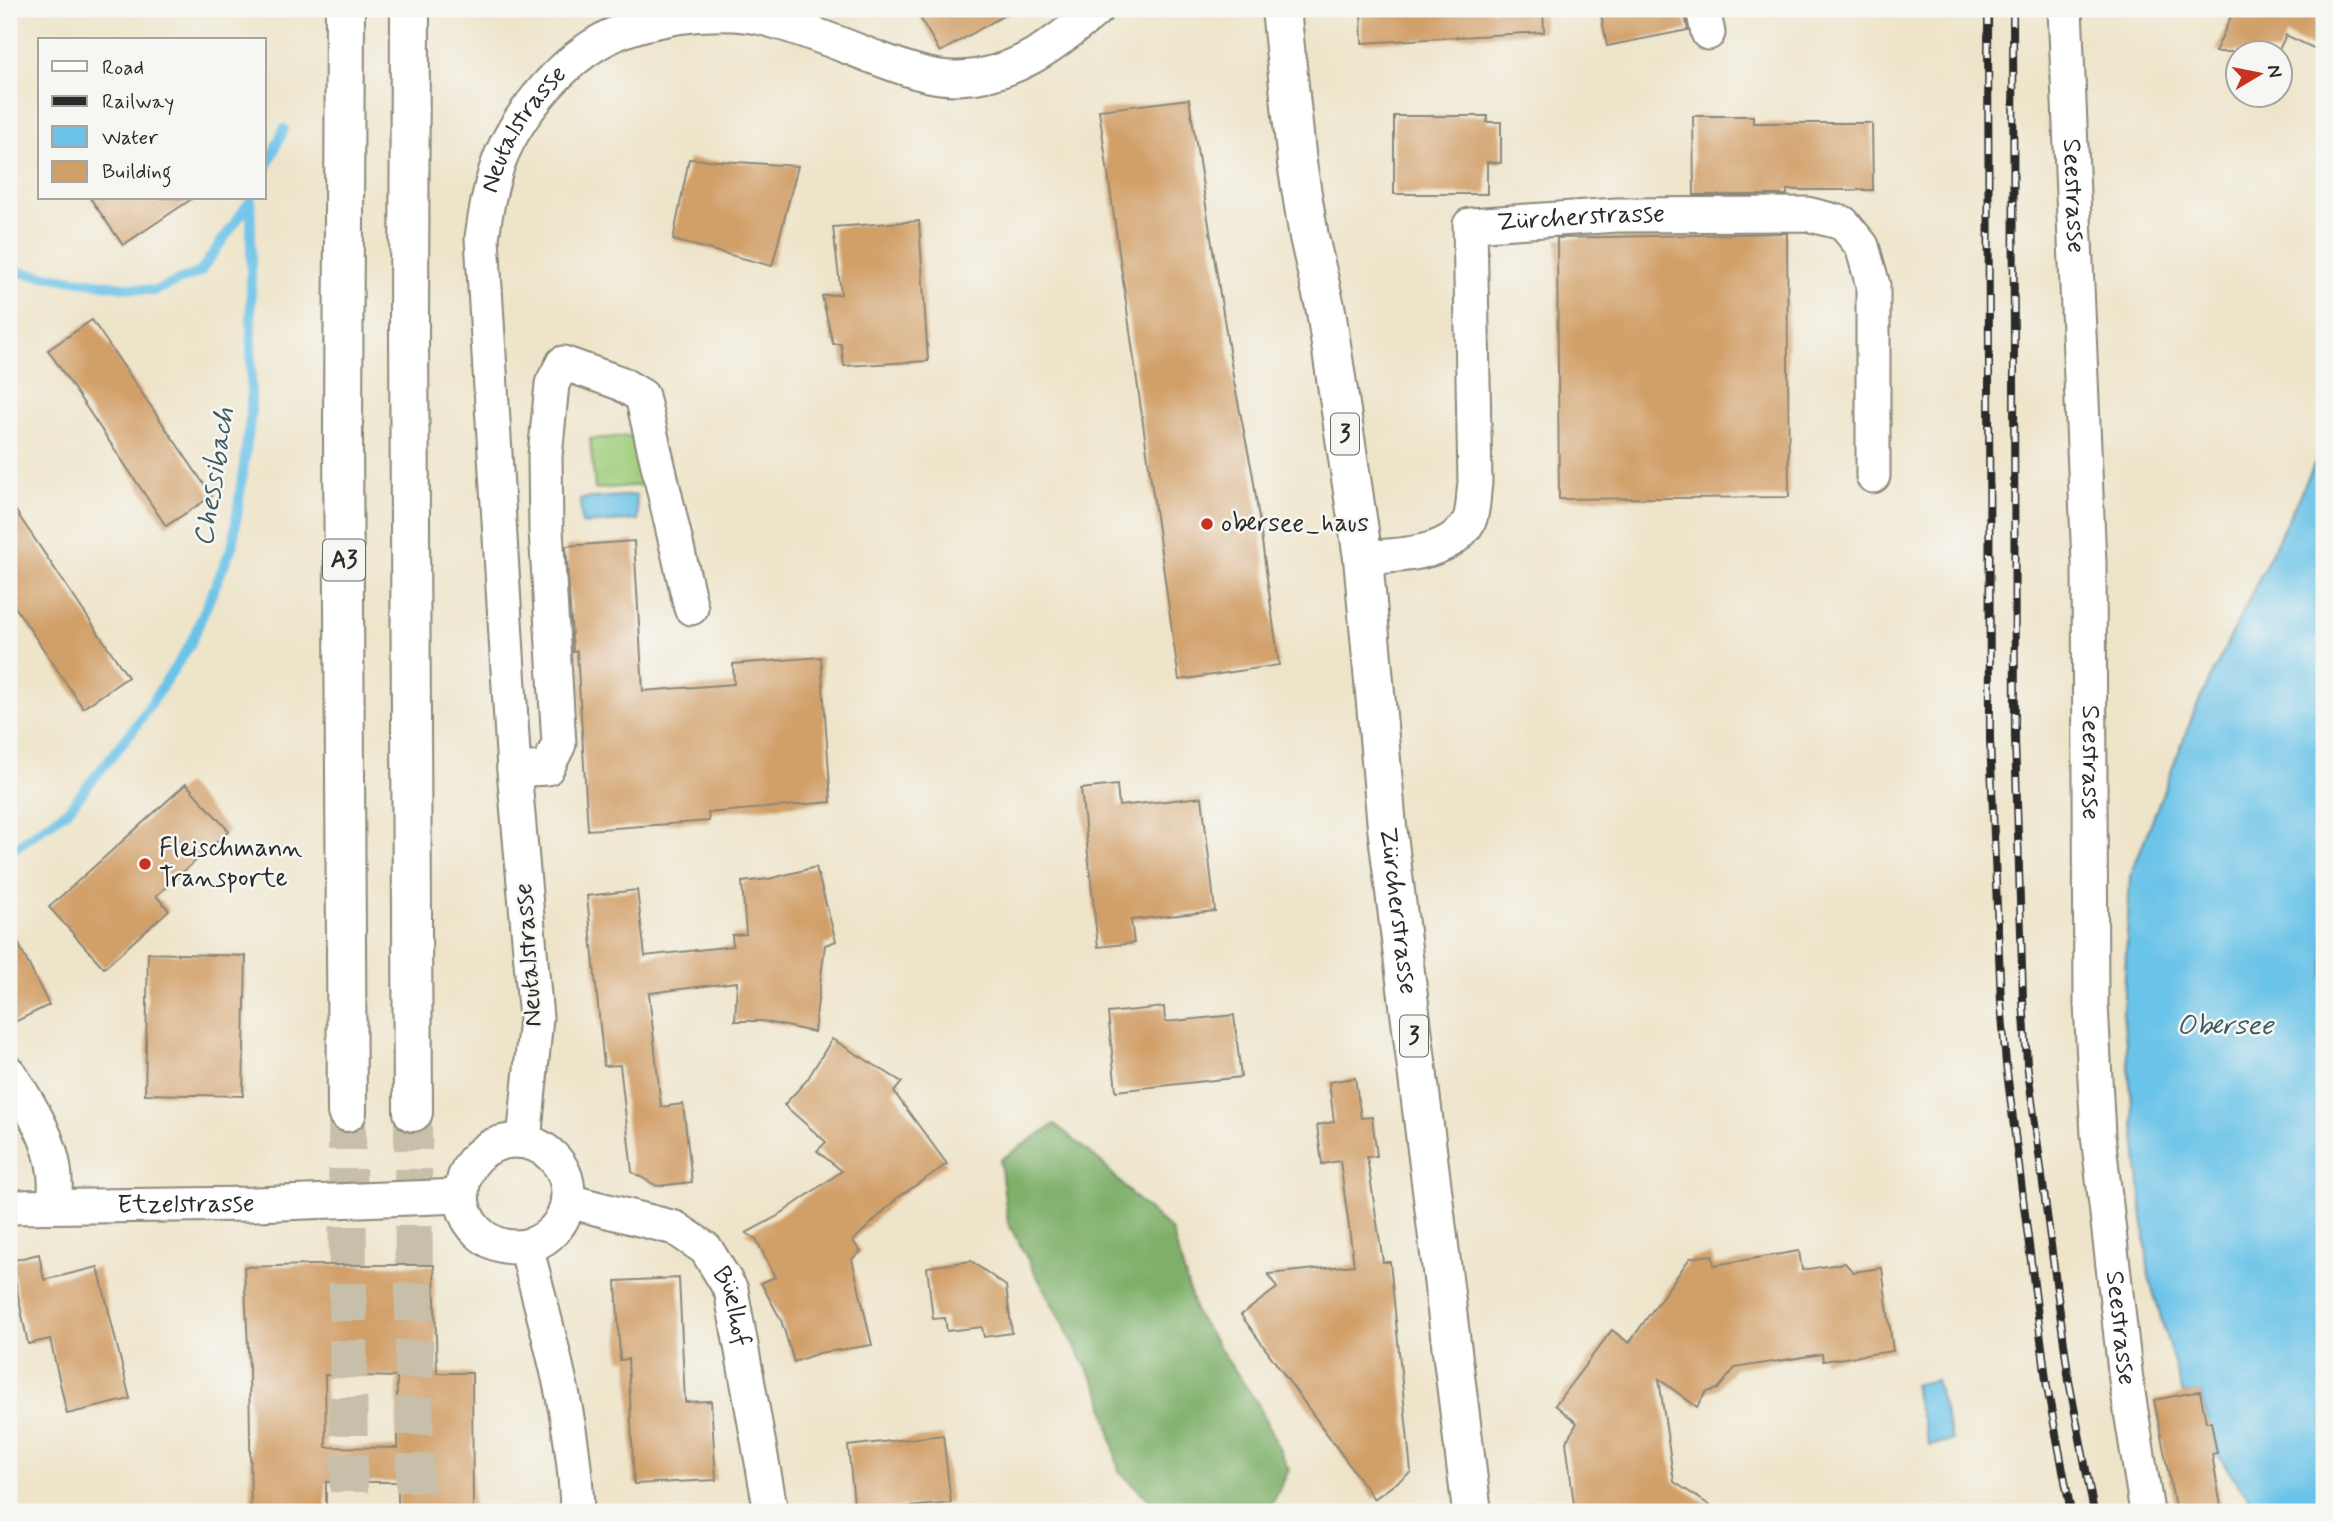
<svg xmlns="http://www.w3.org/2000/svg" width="2333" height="1521" viewBox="0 0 2333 1521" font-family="Mynerve,sans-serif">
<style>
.green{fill:#9fcd7b;stroke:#657c53;stroke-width:2}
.forest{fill:#7fb06b;stroke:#556e4b;stroke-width:2}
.water{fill:#6bc3e8;stroke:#4b778a;stroke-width:2}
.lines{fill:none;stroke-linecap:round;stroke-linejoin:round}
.stream{stroke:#6bc3e8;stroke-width:10}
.building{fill:#d19f68;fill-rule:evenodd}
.motorway-tunnel{stroke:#c7bfa9;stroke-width:38;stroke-dasharray:38 19;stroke-linecap:butt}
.minor-casing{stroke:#8c887a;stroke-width:37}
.primary-casing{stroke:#8c887a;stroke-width:42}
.motorway-casing{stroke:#8c887a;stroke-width:42}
.minor{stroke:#fff;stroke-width:33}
.primary{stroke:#fff;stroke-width:38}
.motorway{stroke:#fff;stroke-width:38}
.rail-casing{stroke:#2b2b2b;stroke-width:8}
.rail{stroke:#f6f6f2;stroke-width:5;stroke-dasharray:16;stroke-linecap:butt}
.poi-dot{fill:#c8321e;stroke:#f6f6f2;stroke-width:2.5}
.labels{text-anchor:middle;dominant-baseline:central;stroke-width:5;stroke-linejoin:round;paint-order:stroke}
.shield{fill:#f6f6f2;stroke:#686867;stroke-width:2}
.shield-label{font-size:24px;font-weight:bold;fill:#2b2b2b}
.street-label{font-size:26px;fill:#2b2b2b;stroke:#f6f6f2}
.poi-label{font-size:26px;fill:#2b2b2b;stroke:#f6f6f2;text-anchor:start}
.water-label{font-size:28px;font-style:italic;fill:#3e5964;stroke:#f6f6f2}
</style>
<rect width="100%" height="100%" fill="#f6f6f2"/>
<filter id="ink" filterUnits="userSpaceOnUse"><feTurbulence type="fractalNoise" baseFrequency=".0143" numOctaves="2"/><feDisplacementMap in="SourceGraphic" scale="14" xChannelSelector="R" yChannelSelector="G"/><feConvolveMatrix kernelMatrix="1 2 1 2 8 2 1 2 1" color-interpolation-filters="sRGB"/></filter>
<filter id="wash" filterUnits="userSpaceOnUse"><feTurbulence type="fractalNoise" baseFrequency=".00686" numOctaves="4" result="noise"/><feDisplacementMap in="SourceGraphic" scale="28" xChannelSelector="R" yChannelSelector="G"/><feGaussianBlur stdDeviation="1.57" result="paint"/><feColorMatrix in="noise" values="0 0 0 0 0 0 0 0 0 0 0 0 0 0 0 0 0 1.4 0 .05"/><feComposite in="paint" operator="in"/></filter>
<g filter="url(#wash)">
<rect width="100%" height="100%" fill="#eee4c9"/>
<polygon class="green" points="634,436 644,485 595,489 590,439"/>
<polygon class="forest" points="1055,1124 1102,1163 1131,1194 1172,1231 1196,1314 1258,1404 1289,1470 1268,1512 1162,1512 1119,1471 1102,1396 1008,1223 1000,1160"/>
<g class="water">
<polygon points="2324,445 2324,1512 2259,1512 2218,1455 2200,1392 2183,1394 2149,1277 2123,1013 2130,877 2195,710"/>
<polygon points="636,495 638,520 582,524 580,499"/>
<polygon points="1936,1380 1952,1440 1929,1446 1913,1385"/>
</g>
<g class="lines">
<g class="stream">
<polyline points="264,172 284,129"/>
<polyline points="9,271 154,291 200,272 251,200"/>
<polyline points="9,852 68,810 133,730 190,645 233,544 251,413 251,200"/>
</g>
</g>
<g id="blocks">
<g class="building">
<polygon points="915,9 1015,9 940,52"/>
<polygon points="1361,9 1543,9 1544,32 1362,43"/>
<polygon points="1600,9 1684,9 1688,30 1607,46"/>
<polygon points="2225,9 2324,9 2324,53 2286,35 2278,52 2215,52 2233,12"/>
<polygon points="1189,99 1234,382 1253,476 1279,665 1179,680 1099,110"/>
<polygon points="1394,116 1488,116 1487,122 1501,122 1501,163 1487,162 1487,194 1394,194"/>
<polygon points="1693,116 1753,116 1753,123 1872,123 1873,190 1787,190 1787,195 1694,195"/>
<polygon points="689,159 798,166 772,266 673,240"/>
<polygon points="90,198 193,198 123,245"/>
<polygon points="919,221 928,361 844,366 841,344 833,344 822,296 841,294 833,227"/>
<polygon points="1787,233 1789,497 1559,499 1557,238"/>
<polygon points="92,320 212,496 166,526 48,350"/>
<polygon points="9,501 128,677 83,708 9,598"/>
<polygon points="634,541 643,691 734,684 733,664 821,657 831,802 708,813 709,821 588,830 577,651 573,652 566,546"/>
<polygon points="186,784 229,831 156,896 169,910 104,968 49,907"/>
<polygon points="1117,785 1119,806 1202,797 1215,911 1131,920 1134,943 1098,947 1081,789"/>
<polygon points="816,867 836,941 825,945 814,1032 762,1021 735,1021 737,982 649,993 661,1107 683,1104 692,1182 657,1186 632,1172 620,1065 604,1066 587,896 637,890 645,956 733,946 732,935 746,934 742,882 769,879"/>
<polygon points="9,925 49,1005 9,1025"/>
<polygon points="148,953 246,956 243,1096 145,1094"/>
<polygon points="1164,1007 1165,1022 1234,1015 1241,1077 1116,1091 1108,1013"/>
<polygon points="832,1039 902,1082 894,1092 947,1164 897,1198 853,1241 861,1252 852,1259 872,1345 819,1353 794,1362 781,1320 761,1283 775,1277 756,1239 746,1233 776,1217 842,1171 817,1151 826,1142 784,1105 807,1080"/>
<polygon points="1355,1078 1361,1118 1372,1117 1377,1156 1367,1157 1383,1262 1390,1262 1411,1472 1374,1499 1241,1315 1277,1288 1268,1274 1354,1265 1340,1161 1322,1164 1317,1125 1334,1122 1329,1082"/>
<polygon points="1799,1251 1802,1270 1845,1263 1853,1272 1882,1268 1893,1351 1823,1361 1822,1354 1735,1368 1718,1389 1706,1392 1697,1407 1659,1379 1674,1482 1720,1512 1575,1512 1566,1442 1577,1423 1555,1405 1612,1330 1629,1343 1690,1258 1712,1255 1714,1265"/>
<polygon points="39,1254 44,1280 98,1267 130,1399 67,1414 50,1339 28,1344 11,1261"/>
<polygon points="971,1261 1006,1286 1012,1333 984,1337 982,1327 947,1331 945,1318 933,1319 927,1267"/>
<path d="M307,1265H434L437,1373H472L473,1512H398V1482H326V1512H251L249,1368L244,1267ZM325,1375L397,1377V1448L326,1447Z"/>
<polygon points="679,1278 685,1402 711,1401 716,1480 634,1484 628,1359 620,1360 616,1281"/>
<polygon points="2200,1391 2206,1422 2211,1422 2217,1453 2212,1454 2222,1512 2176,1512 2154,1400"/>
<polygon points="943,1435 951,1503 855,1512 848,1446"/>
</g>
</g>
</g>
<g filter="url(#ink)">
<use href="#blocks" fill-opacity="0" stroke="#8c887a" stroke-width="2"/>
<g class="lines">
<g class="motorway-tunnel">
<polyline points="347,1112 349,1512"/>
<polyline points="413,1112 415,1512"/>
</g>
<defs>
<g id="minor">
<polyline points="1703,9 1708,33"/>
<path id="s1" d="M2065,9L2089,563L2091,1004L2098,1135L2126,1380L2147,1512"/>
<path id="s2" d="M1363,558C1397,555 1450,556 1469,521C1474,511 1473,494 1475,483L1470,225L1617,215L1807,214L1843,223L1862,246L1873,285V476"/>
<polyline points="514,770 547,768 559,744 546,530 545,456 552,384 563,363 620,383 642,396 691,608"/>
<path d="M9,1073C34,1112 64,1157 53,1206"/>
<path id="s3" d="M524,1141L536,1018L514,770L482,238C485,215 489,192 496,170C511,122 557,66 601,41C625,27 650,22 677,17C703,13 740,12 766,19C802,28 837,43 871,56C898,66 929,79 958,78C1014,77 1057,43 1097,9"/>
<circle cx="515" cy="1194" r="53"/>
<path id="s4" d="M568,1201L675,1228L706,1249L731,1290L771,1512"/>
<path id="s5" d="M9,1207L256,1204L462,1196"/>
<path d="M526,1246C548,1334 575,1421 577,1512"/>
</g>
<g id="primary">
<path id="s6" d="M1281,9L1297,163L1309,237L1326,311L1363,558L1387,827L1472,1512"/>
</g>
<g id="motorway">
<polyline points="345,9 343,433 347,1112"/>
<polyline points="410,9 409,328 413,1112"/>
</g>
</defs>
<use href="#minor" class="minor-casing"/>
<use href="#primary" class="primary-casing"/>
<use href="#motorway" class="motorway-casing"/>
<use href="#minor" class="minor"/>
<use href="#primary" class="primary"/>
<use href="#motorway" class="motorway"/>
<defs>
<g id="rail">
<polyline points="1988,9 1990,740 2001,1002 2006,1064 2047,1387 2071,1512"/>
<polyline points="2013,9 2015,737 2023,999 2027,1063 2069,1381 2094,1512"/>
</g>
</defs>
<use href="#rail" class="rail-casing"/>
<use href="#rail" class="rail"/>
</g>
</g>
<g class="poi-dot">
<circle cx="1207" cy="524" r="7"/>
<circle cx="145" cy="864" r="7"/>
</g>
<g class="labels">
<g class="shield">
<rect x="1331" y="413.5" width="28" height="41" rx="5"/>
<rect x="323" y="539.5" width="42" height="41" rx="5"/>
<rect x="1400" y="1015.5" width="28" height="41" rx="5"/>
</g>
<g class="shield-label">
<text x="1345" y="434">3</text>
<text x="344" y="560">A3</text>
<text x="1414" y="1036">3</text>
</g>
<g class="street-label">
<text stroke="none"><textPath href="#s3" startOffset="1024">Neutalstrasse</textPath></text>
<text stroke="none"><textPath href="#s1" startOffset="187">Seestrasse</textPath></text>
<text stroke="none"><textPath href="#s2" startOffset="525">Zürcherstrasse</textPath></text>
<text stroke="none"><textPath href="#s1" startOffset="754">Seestrasse</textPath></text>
<text stroke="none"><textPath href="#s6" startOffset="910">Zürcherstrasse</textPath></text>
<text transform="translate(529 955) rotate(-94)">Neutalstrasse</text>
<text stroke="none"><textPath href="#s5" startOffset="177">Etzelstrasse</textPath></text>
<text stroke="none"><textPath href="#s4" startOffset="212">Büelhof</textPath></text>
<text stroke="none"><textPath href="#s1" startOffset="1321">Seestrasse</textPath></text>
</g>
<g class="poi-label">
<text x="1221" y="524">obersee_haus</text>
<text x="159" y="849">Fleischmann<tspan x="159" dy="30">Transporte</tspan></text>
</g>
<g class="water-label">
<text transform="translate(215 477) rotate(-81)">Chessibach</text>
<text x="2225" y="1026">Obersee</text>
</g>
</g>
<rect width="2333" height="1521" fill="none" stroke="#f6f6f2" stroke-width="35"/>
<rect x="38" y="38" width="228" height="161" fill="#f6f6f2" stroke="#a5a5a2" stroke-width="2"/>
<rect x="52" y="61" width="35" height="10" fill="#ffffff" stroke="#a5a5a2" stroke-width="2"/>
<text x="102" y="74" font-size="21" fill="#2b2b2b">Road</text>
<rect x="52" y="96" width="35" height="10" fill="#2b2b2b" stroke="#a5a5a2" stroke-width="2"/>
<text x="102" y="108" font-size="21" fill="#2b2b2b">Railway</text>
<rect x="52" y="126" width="35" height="21" fill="#6bc3e8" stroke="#a5a5a2" stroke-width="2"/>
<text x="102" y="144" font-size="21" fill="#2b2b2b">Water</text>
<rect x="52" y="161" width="35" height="21" fill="#d19f68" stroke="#a5a5a2" stroke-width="2"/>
<text x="102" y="178" font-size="21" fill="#2b2b2b">Building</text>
<g transform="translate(2259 74) rotate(80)"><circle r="33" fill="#f6f6f2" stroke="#a5a5a2" stroke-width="2"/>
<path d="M0-5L12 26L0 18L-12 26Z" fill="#c8321e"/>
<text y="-10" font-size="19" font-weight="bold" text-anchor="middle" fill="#2b2b2b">N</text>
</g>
</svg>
